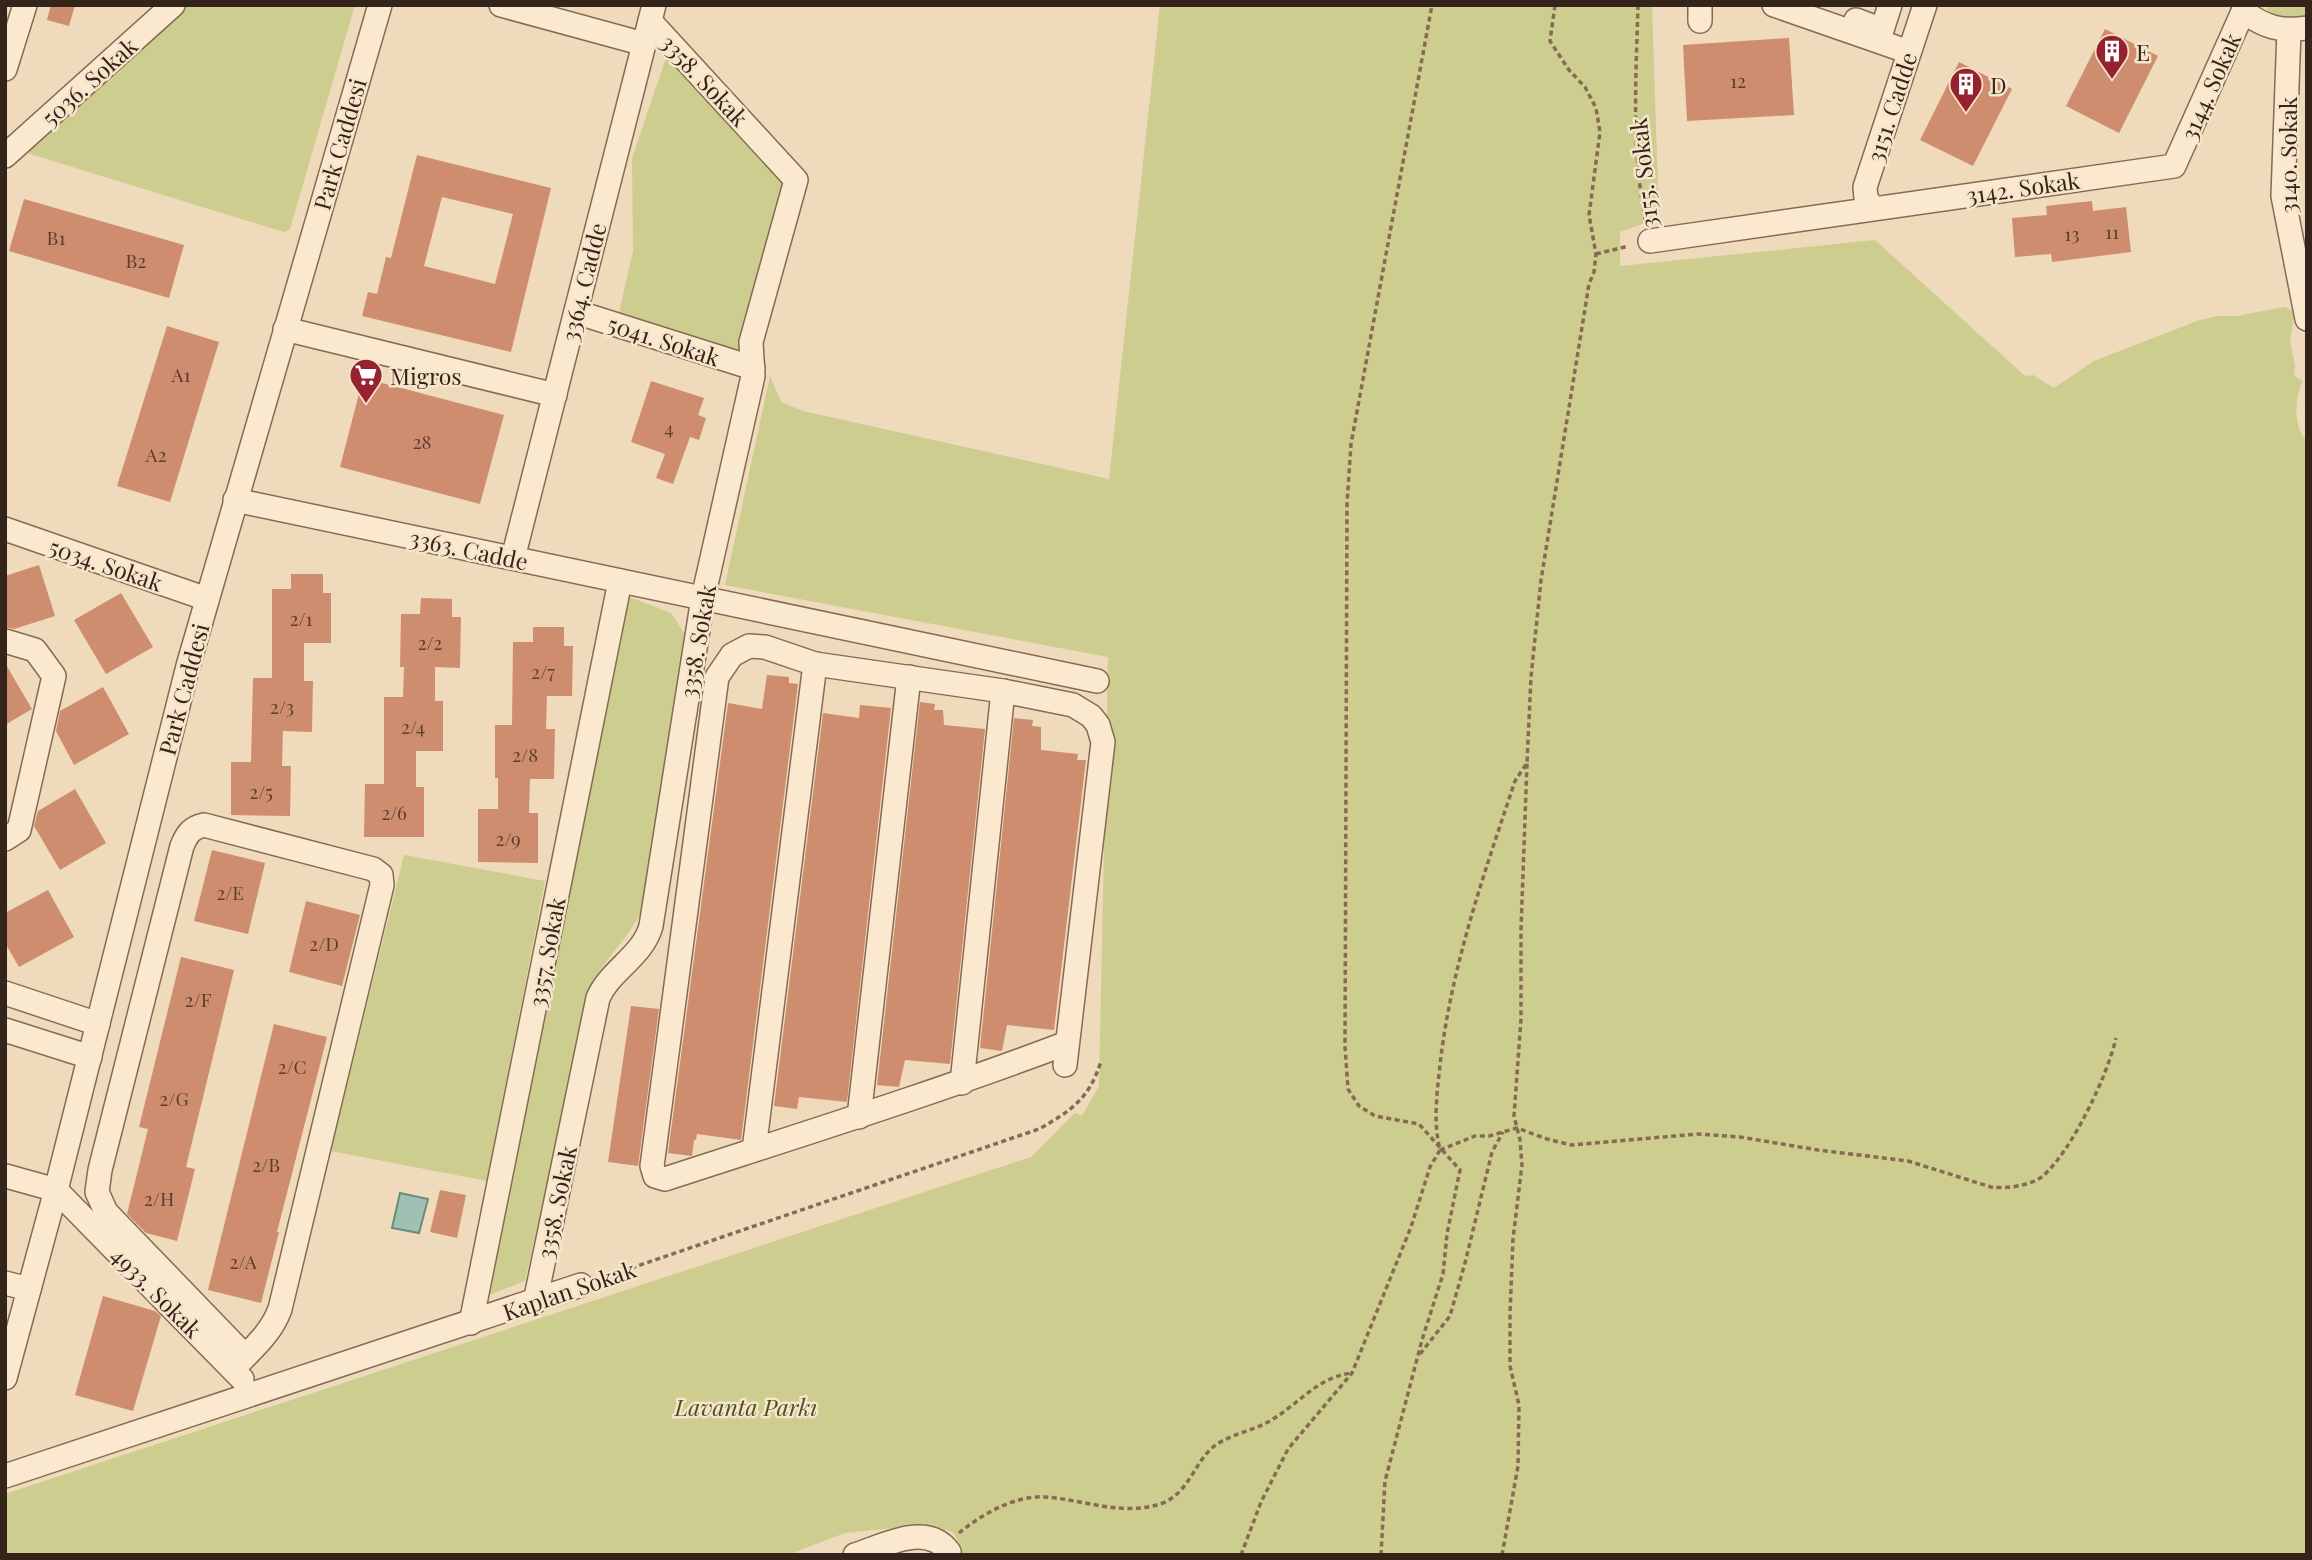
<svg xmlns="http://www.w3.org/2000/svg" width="2312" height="1560" viewBox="0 0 2312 1560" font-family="'Playfair Display',serif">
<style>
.green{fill:#cccd8f}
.water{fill:#9fc0b3;stroke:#678d80;stroke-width:2}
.building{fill:#cf8d6f;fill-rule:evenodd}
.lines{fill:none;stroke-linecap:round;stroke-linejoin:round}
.minor-casing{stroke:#866a54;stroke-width:26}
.path{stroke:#866a54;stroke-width:3.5;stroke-dasharray:5 3.5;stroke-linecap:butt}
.minor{stroke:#fae9ce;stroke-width:23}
.labels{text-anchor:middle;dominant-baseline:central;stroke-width:5;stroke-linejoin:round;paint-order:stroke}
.number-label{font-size:19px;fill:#5c3e2f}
.poi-label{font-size:23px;fill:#35241a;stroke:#f6e5ca;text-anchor:start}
.street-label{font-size:23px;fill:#35241a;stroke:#f6e5ca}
.park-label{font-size:23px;font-style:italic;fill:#4a5220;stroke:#f6e5ca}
</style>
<rect width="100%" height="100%" fill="#efdabb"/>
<g class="green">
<polygon points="181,5 355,5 290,229 284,232 24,152"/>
<path d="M1160,5H1652L1659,218L1620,232V266L1875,240L2025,376L2033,375L2054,388L2094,361L2197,321L2216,316H2236L2284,307L2295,311L2290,341L2295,366L2294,376L2303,381C2294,398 2293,427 2307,441V1555H955L960,1545L953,1532L924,1525L845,1533L787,1555H5V1494L1031,1157L1075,1113L1082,1116L1099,1086L1108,657L725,585L770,376L781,402L803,411L1109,479Z"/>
<polygon points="2267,5 2307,5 2307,22 2283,19 2267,10"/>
<polygon points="667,55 785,185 738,357 618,317 633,251 632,158"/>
<path d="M622,596L635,599L671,613L688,639L640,914C627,939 606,958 592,983L525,1281L489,1295Z"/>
<polygon points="404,855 545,881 487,1181 331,1151"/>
</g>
<polygon class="water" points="400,1193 428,1199 419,1233 392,1228"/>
<g class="building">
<polygon points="51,5 75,5 69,26 47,20"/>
<polygon points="2105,29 2158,56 2119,133 2066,106"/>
<polygon points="1789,38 1794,115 1687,121 1683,45"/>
<polygon points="1959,62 2012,89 1973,166 1920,140"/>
<path d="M417,155L551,188L511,352L362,316L368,292L377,294L386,257L391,258ZM442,197L513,214L495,284L424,266Z"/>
<polygon points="24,199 184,245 169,298 9,251"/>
<polygon points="2092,201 2093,211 2126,207 2131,252 2052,262 2051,254 2015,257 2012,218 2047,215 2046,206"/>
<polygon points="167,326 219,342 170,502 117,486"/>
<polygon points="363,378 504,415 480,504 340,467"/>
<polygon points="651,381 704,398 698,415 706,418 699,440 690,437 673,484 656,478 665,454 631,442"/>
<polygon points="39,565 55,616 14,629 5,627 5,576"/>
<polygon points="291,574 323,574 323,593 331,593 331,643 304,643 304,681 313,681 312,732 283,731 282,766 291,766 290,816 231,815 231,762 251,762 253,678 272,678 272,589 291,589"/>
<polygon points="121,593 153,647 106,674 74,620"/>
<polygon points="421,598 452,599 452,617 461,617 460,668 435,667 435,701 443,701 443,751 416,751 416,787 424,787 424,837 364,837 365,784 384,784 384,697 403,697 404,667 400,667 401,614 420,614"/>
<polygon points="533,627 564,627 564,646 573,646 572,696 547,696 546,729 555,729 554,779 530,779 529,813 538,813 538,863 478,862 478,809 498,809 498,778 495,778 495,725 512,725 513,642 533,642"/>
<polygon points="5,663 32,709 5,725"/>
<polygon points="767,675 789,677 789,683 798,684 741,1140 697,1134 696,1140 694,1140 692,1156 668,1153 728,703 762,709"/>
<polygon points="103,687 129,734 74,765 56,731 60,711"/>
<polygon points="920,702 935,704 934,710 943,710 944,725 985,729 950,1064 905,1060 899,1087 877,1085"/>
<polygon points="860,705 891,708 847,1102 799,1097 797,1109 774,1106 823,713 859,718"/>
<polygon points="1014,718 1033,720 1032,726 1041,727 1041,750 1078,754 1077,760 1086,760 1054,1030 1007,1025 1002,1051 980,1048"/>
<polygon points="75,789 106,843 60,870 34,826 38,811"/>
<polygon points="212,850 265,863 248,934 194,921"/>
<polygon points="48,890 74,937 19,967 5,943 5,913"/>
<polygon points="306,901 360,915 342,986 289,972"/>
<polygon points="181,957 234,970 186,1167 195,1169 177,1241 146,1233 127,1214 148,1129 139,1127"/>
<polygon points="631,1006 659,1009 638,1166 608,1162"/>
<polygon points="274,1024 327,1037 277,1232 279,1232 261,1303 208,1290"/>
<polygon points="440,1190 466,1195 457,1238 430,1232"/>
<polygon points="103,1296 155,1311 161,1316 133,1411 75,1395"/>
</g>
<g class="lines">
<defs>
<g id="minor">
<polyline points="501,5 644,44"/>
<polyline points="1700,5 1700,21"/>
<polyline points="1774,5 1909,52"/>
<path d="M2243,11C2264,27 2281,32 2307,28"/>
<polyline points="1856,20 1882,30 1890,5"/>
<polyline points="2289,30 2283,196 2307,319"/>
<polyline points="5,69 25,5"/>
<polyline points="5,156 173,5"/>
<polyline points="1873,208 1866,198 1865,187 1925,5"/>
<polyline points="1650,241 2174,166 2246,5"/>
<polyline points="576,312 753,368"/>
<polyline points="285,329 555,395"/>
<polyline points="235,500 1097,681"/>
<polyline points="5,529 207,599"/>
<polyline points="513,558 654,5"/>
<polyline points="5,641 35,650 54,676 19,830 5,839"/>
<polyline points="5,993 98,1024"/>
<polyline points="5,1030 90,1057"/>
<path d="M1065,1065L1103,742L1098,725L1091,716L1073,705L1003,691L815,664L765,647L749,646L732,655L717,677L652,1166L655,1176L665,1179C800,1135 935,1093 1067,1043"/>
<polyline points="962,1083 1003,691"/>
<polyline points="859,1117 909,677"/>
<polyline points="754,1150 815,664"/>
<polyline points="6,1176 56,1190 242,1379"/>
<polyline points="5,1283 29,1289"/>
<path d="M535,1302L598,998C610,970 643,956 651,926L703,598L753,376L751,342L796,180L650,21"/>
<polyline points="471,1323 620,581"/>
<path d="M233,1369C251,1350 271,1334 280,1309L382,885L381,875L373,869L204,825C191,828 187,834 182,846L100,1170L97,1192L106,1212L245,1356"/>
<polyline points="5,1378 56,1190 188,666 380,5"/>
<polyline points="5,1476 581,1285"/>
<path d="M855,1555C883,1546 927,1521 949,1552L947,1555"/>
</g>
</defs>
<use href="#minor" class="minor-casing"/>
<g class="path">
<path d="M1638,5C1636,78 1631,151 1646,223"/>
<polyline points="1596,254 1629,246"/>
<path d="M1440,1150L1475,1136H1489L1517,1128L1547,1139L1571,1145L1698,1134L1740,1137L1818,1150L1908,1161L1991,1187C2006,1189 2030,1186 2043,1176C2072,1150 2107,1077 2116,1038"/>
<path d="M599,1279L1039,1129C1071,1111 1090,1098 1101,1061"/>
<polyline points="1420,1354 1450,1316 1465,1263 1492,1152 1503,1132"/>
<path d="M959,1533C982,1514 1015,1495 1046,1497C1085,1500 1124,1517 1163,1503C1188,1493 1194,1464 1212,1448C1227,1435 1249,1432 1266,1423C1297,1407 1316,1377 1352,1373"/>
<path d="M1241,1555L1261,1502L1288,1449L1352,1373L1411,1227L1430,1167L1440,1150C1433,1122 1437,1093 1440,1065C1451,967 1484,874 1515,781L1527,763L1531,677L1541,580L1589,284L1594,272L1596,254L1589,215L1600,132L1596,108L1585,87L1569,70L1550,41L1555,5"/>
<polyline points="1381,1555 1385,1481 1422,1340 1443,1274 1447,1234 1460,1170 1419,1124 1375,1116 1359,1106 1348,1089 1345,1047 1347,504 1351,444 1432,5"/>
<polyline points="1502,1555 1518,1466 1519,1405 1510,1366 1510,1313 1513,1239 1522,1165 1520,1140 1514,1116 1521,1019 1521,929 1527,763"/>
</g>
<use href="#minor" class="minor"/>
</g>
<defs>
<symbol id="building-pin" viewBox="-11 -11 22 30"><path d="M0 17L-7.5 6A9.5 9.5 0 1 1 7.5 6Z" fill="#97222f" stroke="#f6e5ca"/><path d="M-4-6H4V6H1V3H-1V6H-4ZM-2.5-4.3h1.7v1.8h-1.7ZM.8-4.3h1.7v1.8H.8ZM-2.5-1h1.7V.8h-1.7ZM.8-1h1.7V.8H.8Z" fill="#fff"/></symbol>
<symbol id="supermarket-pin" viewBox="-11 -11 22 30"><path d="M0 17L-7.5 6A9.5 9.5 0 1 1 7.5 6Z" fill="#97222f" stroke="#f6e5ca"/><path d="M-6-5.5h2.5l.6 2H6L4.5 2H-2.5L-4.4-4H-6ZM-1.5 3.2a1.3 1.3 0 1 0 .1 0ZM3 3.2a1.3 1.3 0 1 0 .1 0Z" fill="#fff"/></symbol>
</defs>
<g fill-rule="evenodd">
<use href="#building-pin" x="2093" y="32" width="38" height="52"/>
<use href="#building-pin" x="1947" y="65" width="38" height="52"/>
<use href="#supermarket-pin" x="347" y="356" width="38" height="52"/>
</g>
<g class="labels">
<g class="number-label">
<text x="1738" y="80">12</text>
<text x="2112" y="231">11</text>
<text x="2072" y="233">13</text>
<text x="56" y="237">B1</text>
<text x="136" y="260">B2</text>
<text x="181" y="374">A1</text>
<text x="669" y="427">4</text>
<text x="422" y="441">28</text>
<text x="156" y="454">A2</text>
<text x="301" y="618">2/1</text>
<text x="430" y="642">2/2</text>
<text x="543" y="671">2/7</text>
<text x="282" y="706">2/3</text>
<text x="413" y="726">2/4</text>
<text x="525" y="754">2/8</text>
<text x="261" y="791">2/5</text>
<text x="394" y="812">2/6</text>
<text x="508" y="838">2/9</text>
<text x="230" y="892">2/E</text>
<text x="324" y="943">2/D</text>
<text x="198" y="999">2/F</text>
<text x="292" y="1066">2/C</text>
<text x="174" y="1098">2/G</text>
<text x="266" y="1164">2/B</text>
<text x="159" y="1198">2/H</text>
<text x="243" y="1261">2/A</text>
</g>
<g class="poi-label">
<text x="2136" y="51">E</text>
<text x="1990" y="84">D</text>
<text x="390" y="375">Migros</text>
</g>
<g class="street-label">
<text transform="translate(705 80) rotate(47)">3358. Sokak</text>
<text transform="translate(89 81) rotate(-42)">5036. Sokak</text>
<text transform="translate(2210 86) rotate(-66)">3144. Sokak</text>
<text transform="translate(1891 107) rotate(-72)">3151. Cadde</text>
<text transform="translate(339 144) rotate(-74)">Park Caddesi</text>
<text transform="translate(2287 155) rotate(-90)">3140. Sokak</text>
<text transform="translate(1643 173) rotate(-96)">3155. Sokak</text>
<text transform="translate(2023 187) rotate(-8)">3142. Sokak</text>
<text transform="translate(583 282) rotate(-76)">3364. Cadde</text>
<text transform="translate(664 340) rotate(18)">5041. Sokak</text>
<text transform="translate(469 549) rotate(12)">3363. Cadde</text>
<text transform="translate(106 564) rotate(19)">5034. Sokak</text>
<text transform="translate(697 641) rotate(-80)">3358. Sokak</text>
<text transform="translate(183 689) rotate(-75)">Park Caddesi</text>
<text transform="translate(546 952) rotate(-79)">3357. Sokak</text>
<text transform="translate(556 1202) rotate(-78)">3358. Sokak</text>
<text transform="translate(569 1290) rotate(-19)">Kaplan Sokak</text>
<text transform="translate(157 1292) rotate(45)">4933. Sokak</text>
</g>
<g class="park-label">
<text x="746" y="1406">Lavanta Parkı</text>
</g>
</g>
<rect width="2312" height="1560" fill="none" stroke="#35241a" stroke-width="14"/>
</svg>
